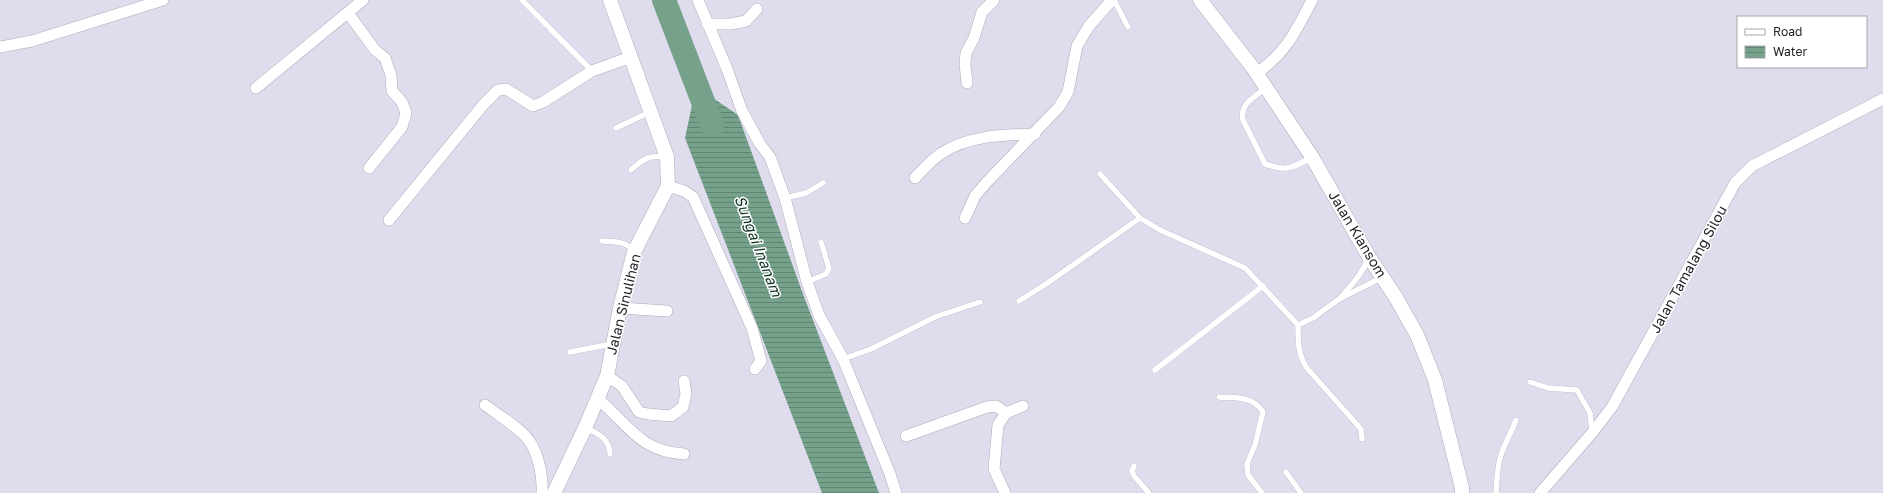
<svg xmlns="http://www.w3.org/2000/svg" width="1883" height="493" viewBox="0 0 1883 493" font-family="'Golos Text',sans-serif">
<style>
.water{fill:url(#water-rules)}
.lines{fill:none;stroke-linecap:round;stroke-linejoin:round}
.river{stroke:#76a28b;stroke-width:24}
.service-casing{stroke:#acaaba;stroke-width:6}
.minor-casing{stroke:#acaaba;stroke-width:12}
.tertiary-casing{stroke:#acaaba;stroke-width:15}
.service{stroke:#fff;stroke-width:5.5}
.minor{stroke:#fff;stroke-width:11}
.tertiary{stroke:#fff;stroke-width:14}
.labels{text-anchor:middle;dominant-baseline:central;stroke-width:3;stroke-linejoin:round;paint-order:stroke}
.street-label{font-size:14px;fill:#25242a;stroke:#fff}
.water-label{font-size:15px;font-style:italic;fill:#0d3322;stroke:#fff}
</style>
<defs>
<pattern id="water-rules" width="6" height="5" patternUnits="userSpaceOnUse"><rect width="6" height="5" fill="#76a28b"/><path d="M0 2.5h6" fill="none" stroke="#618472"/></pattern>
</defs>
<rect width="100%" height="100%" fill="#dfdded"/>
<polygon class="water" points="704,92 738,115 803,294 879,493 822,493 685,138 694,96"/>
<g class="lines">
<polyline class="river" points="664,0 712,125"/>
<defs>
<g id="service">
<polyline points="522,0 592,71"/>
<polyline points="1114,0 1128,27"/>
<path d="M1266,88C1255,97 1239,104 1243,120L1265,164C1286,172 1293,168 1312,157"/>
<polyline points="616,128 650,112"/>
<path d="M631,170C645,158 647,155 666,157"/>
<polyline points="1100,174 1140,218 1160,230 1245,268 1298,325 1313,318 1339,299 1383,277"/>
<polyline points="785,198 806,193 823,183"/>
<path d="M602,241C613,242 628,241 634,252"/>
<polyline points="807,282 826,274 829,268 821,242"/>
<path d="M1342,296C1352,284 1362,274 1368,259"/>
<polyline points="1019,301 1046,284 1140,218"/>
<path d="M1298,325C1298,342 1298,353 1306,367L1361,429L1362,439"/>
<polyline points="570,352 612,344"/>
<polyline points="843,359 871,349 935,317 980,302"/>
<polyline points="1155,370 1263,286"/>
<polyline points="1530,382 1548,388 1577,390 1590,413 1592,431"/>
<path d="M1219,397C1236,398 1253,396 1263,412L1255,445L1247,464L1248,475L1262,493"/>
<path d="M586,428C599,434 609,438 610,454"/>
<polyline points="1134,466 1132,471 1134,476 1149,493"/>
<polyline points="1286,472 1301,493"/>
<path d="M1496,493C1497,479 1497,464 1502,452C1506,441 1512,431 1516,420"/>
</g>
<g id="minor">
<polyline points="698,0 727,69 742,111 760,144 770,157 785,198 807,282 819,315 843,359 890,474 896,493"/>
<polyline points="348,13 375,50 385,58 391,75 392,91 402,102 406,113 402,127 369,168"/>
<polyline points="707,24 731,24 746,21 757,9"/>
<polyline points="0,47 32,41 163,0"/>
<path d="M1257,73C1286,53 1296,31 1312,0"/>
<polyline points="967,83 965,64 966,53 974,38 982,12 994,0"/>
<polyline points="256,88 363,0"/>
<path d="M915,178C923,169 932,159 942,153C969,135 1004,135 1035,134"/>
<polyline points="668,186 684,191 693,197 752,328 761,361 755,369"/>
<polyline points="965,218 975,196 986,183 1059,107 1068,92 1077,46 1089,26 1112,0"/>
<polyline points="389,220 483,105 498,90 506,89 533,106 543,102 592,71 631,57"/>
<polyline points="620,308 667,311"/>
<polyline points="607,376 622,386 639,412 648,414 671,416 683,407 686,394 684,381"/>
<path d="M598,399C629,425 639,451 684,454"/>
<path d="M485,405C498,415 522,429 530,442C539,456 543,477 542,493"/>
<polyline points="906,436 987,407 996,406 1006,413"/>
<polyline points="1005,493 994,469 998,425 1006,413 1023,406"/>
<polyline points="1540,493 1592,433 1612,407 1735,183 1752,166 1883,99"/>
</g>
<g id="tertiary">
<polyline points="1200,0 1253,68 1312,157 1369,257 1395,296 1417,335 1435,380 1462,488 1462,493"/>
<polyline points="554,493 585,428 607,376 620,308 634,252 668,186 667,157 610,0"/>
</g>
</defs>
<use href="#service" class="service-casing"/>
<use href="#minor" class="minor-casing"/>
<use href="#tertiary" class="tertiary-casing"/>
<use href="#service" class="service"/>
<use href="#minor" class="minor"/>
<use href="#tertiary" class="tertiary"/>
</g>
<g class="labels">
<g class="street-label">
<text transform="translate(1358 234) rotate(59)">Jalan Kiansom</text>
<text transform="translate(1688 269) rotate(-61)">Jalan Tamalang Silou</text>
<text transform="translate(623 304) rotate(-76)">Jalan Sinulihan</text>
</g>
<g class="water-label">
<text transform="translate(759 246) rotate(69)">Sungai Inanam</text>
</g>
</g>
<rect x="1737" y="16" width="130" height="52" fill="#ffffff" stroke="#a8a7aa"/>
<rect x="1745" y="29" width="20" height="6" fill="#ffffff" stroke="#a8a7aa"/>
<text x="1773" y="36" font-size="12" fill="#25242a">Road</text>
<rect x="1745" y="46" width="20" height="12" fill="url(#water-rules)" stroke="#a8a7aa"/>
<text x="1773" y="56" font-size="12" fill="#25242a">Water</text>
</svg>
